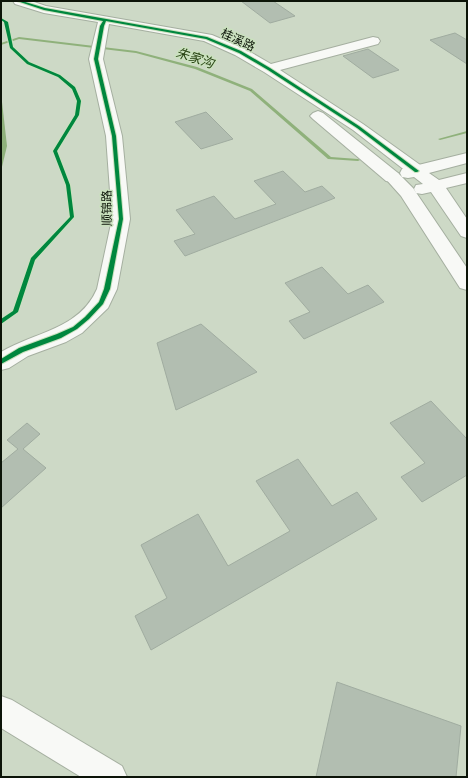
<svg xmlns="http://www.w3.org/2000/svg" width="468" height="778" viewBox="0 0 468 778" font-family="'Fira Sans Condensed','Noto Sans SC',sans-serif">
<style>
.water{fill:#8fb17b}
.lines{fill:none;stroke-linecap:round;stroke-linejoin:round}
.stream{fill:#8fb17b;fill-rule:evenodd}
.building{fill:#b2beb1;stroke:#a0aca0}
.minor-casing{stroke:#a5afa0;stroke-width:2}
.major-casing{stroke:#a5afa0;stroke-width:2}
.minor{fill:#f8f9f6;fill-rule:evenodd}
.major{fill:#f8f9f6;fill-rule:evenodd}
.cycleway-casing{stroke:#cae1be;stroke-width:2}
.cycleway{fill:#00873e;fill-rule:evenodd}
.labels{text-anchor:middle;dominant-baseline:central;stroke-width:3;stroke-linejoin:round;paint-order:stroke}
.far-street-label{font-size:12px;fill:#0c1408;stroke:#cae1be}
.far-water-label{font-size:13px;font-style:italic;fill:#254110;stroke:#cae1be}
</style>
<rect width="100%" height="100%" fill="#cdd9c6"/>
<polygon class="water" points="1,93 7,146 1,171"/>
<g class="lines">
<g class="stream">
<polygon points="19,37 136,51 197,67 252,89 331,157 358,159 360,160 358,161 328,159 250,91 195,69 136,53 19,39 1,45 1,43"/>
<polygon points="467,131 467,133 440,140 438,139"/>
</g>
</g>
<g class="building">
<polygon points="241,1 273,1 295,16 270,23"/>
<polygon points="455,33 467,40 467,64 430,40"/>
<polygon points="368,49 399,70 373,78 343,56"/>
<polygon points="206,112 233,139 201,149 175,122"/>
<polygon points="283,171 305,192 322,186 335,198 185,256 174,241 195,234 176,210 214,196 235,219 276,204 254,181"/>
<polygon points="322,267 348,294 368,285 384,302 304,339 289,321 310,312 285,283"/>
<polygon points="201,324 257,372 176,410 157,343"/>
<polygon points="431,401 467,439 467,475 422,502 401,477 425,463 390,423"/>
<polygon points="27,423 40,434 23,449 46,468 1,508 1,463 18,449 7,440"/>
<polygon points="298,459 332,506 357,492 377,519 151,650 135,616 167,598 141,545 198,514 228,566 290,531 256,481"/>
<polygon points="337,682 461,726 456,777 316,777"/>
</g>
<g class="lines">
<defs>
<g id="minor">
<path d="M13,1H31L46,6L212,35L245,49L271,64L373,37L378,38L380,41L378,44L280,70L363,124L423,167L425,171L423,175L417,176L411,175L353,130L264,72L235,55L204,41L109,24L103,59L122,136L130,219L117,289L108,308L82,333L66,342L28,356L9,368L1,370V352C35,332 80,329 97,289L112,219L106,136L89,59L98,22L44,13L15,4Z"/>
<polygon points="318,111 323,113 398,173 400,177 398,181 392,182 386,181 313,119 310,116 313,113"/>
<polygon points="1,696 12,700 122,766 127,777 81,777 1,728"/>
</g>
<g id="major">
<polygon points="467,153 467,163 429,173 439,180 467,173 467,183 446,188 467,219 467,238 461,236 431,192 422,194 416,193 414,189 416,185 423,184 414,177 408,178 402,177 400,173 402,169"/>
<polygon points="392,172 398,173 413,188 467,268 467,290 460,288 401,196 384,177 386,173"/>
</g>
</defs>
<use href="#minor" class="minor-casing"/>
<use href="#major" class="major-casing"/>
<use href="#minor" class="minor"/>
<use href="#major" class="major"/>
<defs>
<g id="cycleway">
<polygon points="17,1 22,1 45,8 207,37 241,51 270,68 359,126 419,171 417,172 415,172 357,128 268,70 239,53 206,39 106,21 104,26 98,59 116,136 123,219 110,289 103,304 89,319 77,329 61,338 23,352 1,364 1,359 19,348 57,334 73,327 85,317 99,302 104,289 119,219 112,136 94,59 100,26 103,21 44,10"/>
<polygon points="1,18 8,22 13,47 29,62 60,75 75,87 81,101 79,115 57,151 70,185 74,217 35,260 18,312 1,324 1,319 13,311 31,258 70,217 66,185 53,151 75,115 77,101 72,89 58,77 27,64 10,48 4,22 1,20"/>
</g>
</defs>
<use href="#cycleway" class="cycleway-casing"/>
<use href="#cycleway" class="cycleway"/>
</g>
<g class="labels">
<g class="far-street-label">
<text transform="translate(238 40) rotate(25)">桂溪路</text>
<text transform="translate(107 208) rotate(-91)">顺锦路</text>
</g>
<g class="far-water-label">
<text transform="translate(195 58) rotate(18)">朱家沟</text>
</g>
</g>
<rect width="468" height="778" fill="none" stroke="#0c1408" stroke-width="4"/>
</svg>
